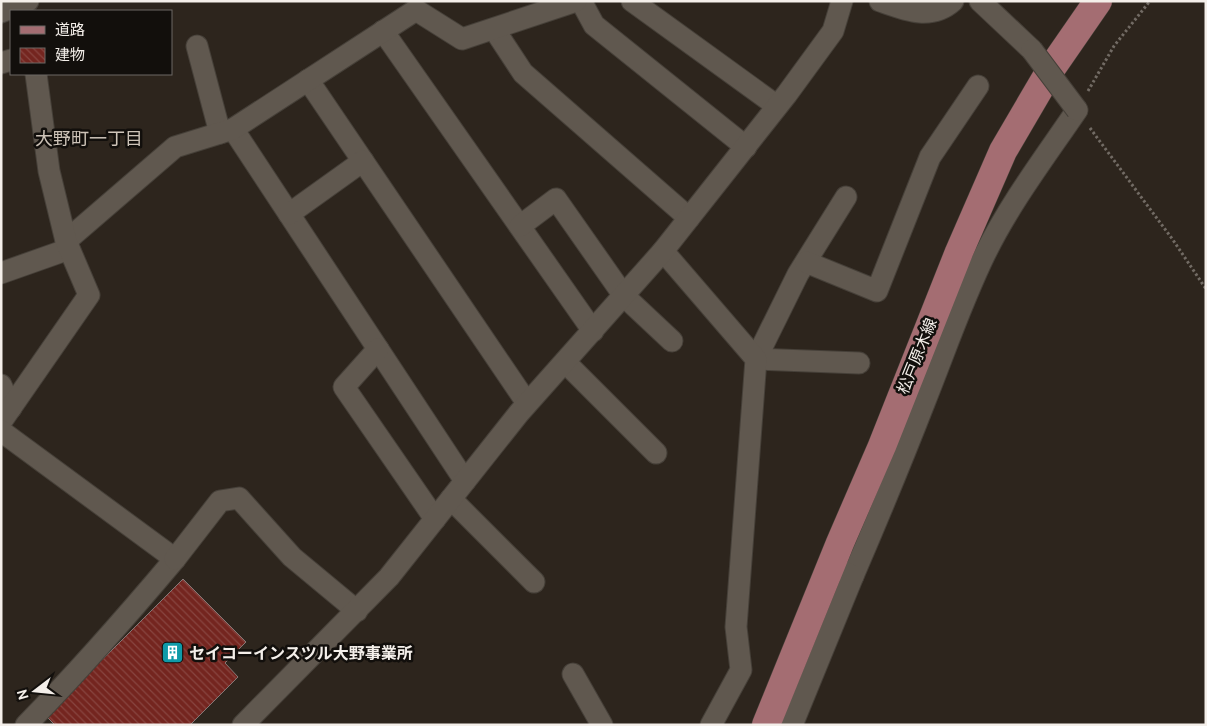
<svg xmlns="http://www.w3.org/2000/svg" width="1207" height="726" viewBox="0 0 1207 726" font-family="Cabin,'Noto Sans JP',sans-serif">
<style>
.building{fill:url(#building-back-hatch);stroke:#867876}
.lines{fill:none;stroke-linecap:round;stroke-linejoin:round}
.minor-casing{stroke:#464039;stroke-width:23}
.major-casing{stroke:#464039;stroke-width:29}
.path{stroke:#726b64;stroke-width:3;stroke-dasharray:2.5 2.5;stroke-linecap:butt}
.minor{stroke:#60584f;stroke-width:21}
.major{stroke:#a46d72;stroke-width:28}
.minor-bridge-casing{stroke:#464039;stroke-width:23;stroke-linecap:butt}
.minor-bridge{stroke:#60584f;stroke-width:21}
.labels{text-anchor:middle;dominant-baseline:central;stroke-width:5;stroke-linejoin:round;paint-order:stroke}
.street-label{font-size:16px;fill:#f4efea;stroke:#120f0c}
.poi-label{font-size:16px;font-weight:bold;fill:#f4efea;stroke:#120f0c;text-anchor:start}
.neighbourhood-label{font-size:18px;fill:#cdc3b8;stroke:#120f0c}
</style>
<defs>
<pattern id="building-back-hatch" width="6" height="6" patternUnits="userSpaceOnUse" patternTransform="scale(1.25)"><rect width="6" height="6" fill="#74251f"/><path d="M-1 5l2 2M0 0l6 6M5-1l2 2" fill="none" stroke="#884540"/></pattern>
</defs>
<rect width="100%" height="100%" fill="#2d251d"/>
<polygon class="building" points="183,579 246,642 225,663 238,677 190,725 55,725 46,716"/>
<g class="lines">
<defs>
<g id="minor">
<polyline points="581,1 594,25 746,147"/>
<polyline points="632,1 777,106"/>
<path d="M880,1C905,10 931,21 953,1"/>
<polyline points="980,1 1032,50"/>
<polyline points="1,12 28,1"/>
<polyline points="494,29 523,73 689,218"/>
<polyline points="383,31 593,331"/>
<polyline points="197,46 220,133"/>
<polyline points="1,63 11,60"/>
<polyline points="308,80 527,403"/>
<polyline points="233,129 465,481"/>
<polyline points="846,197 798,274 756,359 859,363"/>
<polyline points="289,214 363,161"/>
<polyline points="520,226 556,199 624,296 672,341"/>
<polyline points="66,241 175,147 233,129 416,10 462,39 576,1"/>
<polyline points="663,251 756,359 736,627 741,670 711,725"/>
<polyline points="806,262 877,291 930,157 978,86"/>
<polyline points="1,273 69,249"/>
<polyline points="378,349 344,387 435,519"/>
<polyline points="565,362 656,453"/>
<polyline points="1,385 11,408"/>
<polyline points="1,422 89,295 66,241 49,171 36,74"/>
<path d="M1,431L175,559C127,616 78,672 26,725"/>
<polyline points="451,499 534,582"/>
<polyline points="175,559 220,501 239,498 292,557 357,611"/>
<path d="M853,576C878,518 902,460 925,401C945,351 962,301 985,254C1010,203 1045,157 1077,110"/>
<polyline points="573,674 602,725"/>
<polyline points="243,725 389,577 519,413 663,251 787,94 833,31 842,1"/>
<polyline points="792,725 853,576 840,570"/>
</g>
<polyline id="major" points="766,725 840,543 882,446 959,252 1003,151 1051,69 1098,1"/>
</defs>
<use href="#minor" class="minor-casing"/>
<use href="#major" class="major-casing"/>
<g class="path">
<polyline points="1088,91 1114,46 1150,1"/>
<polyline points="1090,128 1173,240 1206,289"/>
</g>
<use href="#minor" class="minor"/>
<use href="#major" class="major"/>
<defs>
<polyline id="minor-bridge" points="1032,50 1077,110"/>
</defs>
<use href="#minor-bridge" class="minor-bridge-casing"/>
<use href="#minor-bridge" class="minor-bridge"/>
</g>
<defs>
<symbol id="building-square" viewBox="-11 -11 22 22"><rect x="-9" y="-9" width="18" height="18" rx="4" fill="#0f9aa8" stroke="#120f0c"/><path d="M-4-6H4V6H1V3H-1V6H-4ZM-2.5-4.3h1.7v1.8h-1.7ZM.8-4.3h1.7v1.8H.8ZM-2.5-1h1.7V.8h-1.7ZM.8-1h1.7V.8H.8Z" fill="#fff"/></symbol>
</defs>
<g fill-rule="evenodd">
<use href="#building-square" x="160" y="640" width="25" height="25"/>
</g>
<g class="labels">
<g class="street-label">
<text transform="translate(917 356) rotate(-68)">松戸原木線</text>
</g>
<g class="poi-label">
<text x="189" y="653">セイコーインスツル大野事業所</text>
</g>
<g class="neighbourhood-label">
<text x="89" y="139">大野町一丁目</text>
</g>
</g>
<rect width="1207" height="726" fill="none" stroke="#f4efea" stroke-width="5"/>
<rect x="10" y="10" width="162" height="65" fill="#120f0c" stroke="#6c6965"/>
<rect x="20" y="26" width="25" height="8" fill="#a46d72" stroke="#6c6965"/>
<text x="55" y="35" font-size="15" fill="#f4efea">道路</text>
<rect x="20" y="48" width="25" height="15" fill="url(#building-back-hatch)" stroke="#6c6965"/>
<text x="55" y="60" font-size="15" fill="#f4efea">建物</text>
<g transform="translate(35 691) rotate(254)" stroke="#120f0c" stroke-width="4" paint-order="stroke">
<path d="M0-4L9 19L0 12L-9 19Z" fill="#f4efea"/>
<text y="-8" font-size="14" font-weight="bold" text-anchor="middle" fill="#f4efea">N</text>
</g>
</svg>
